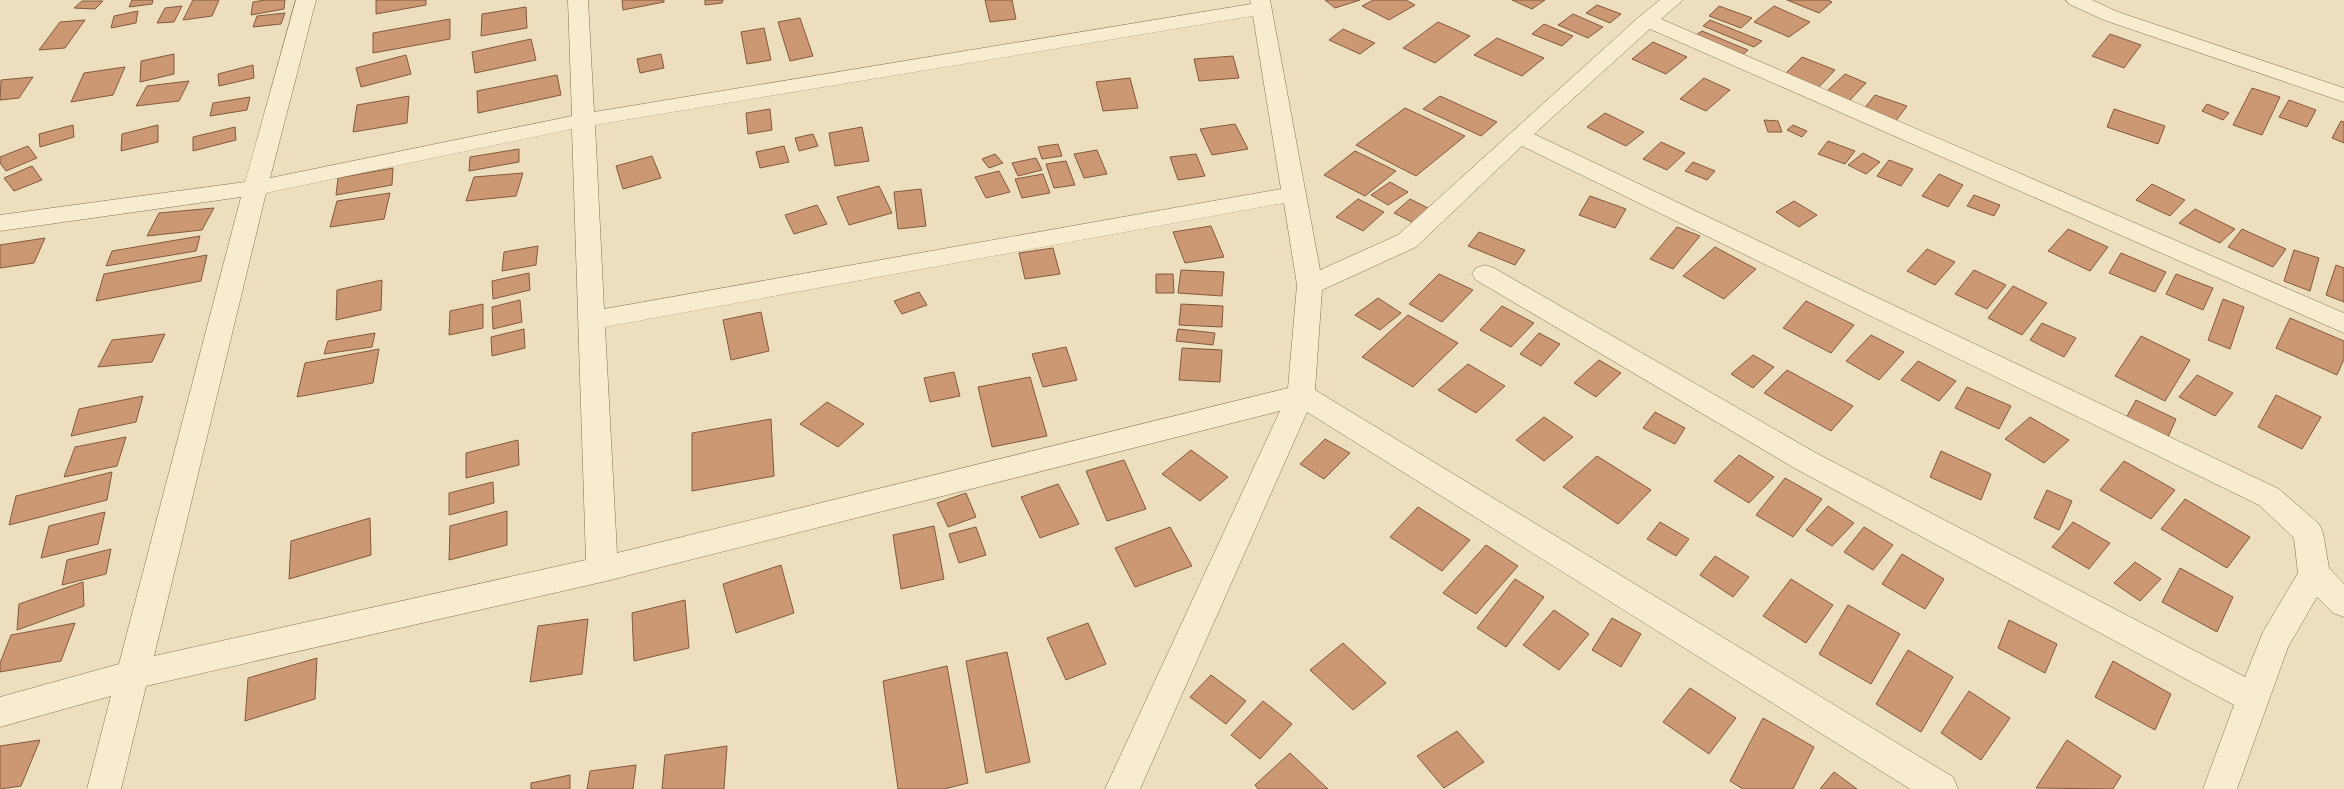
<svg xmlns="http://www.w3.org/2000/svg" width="2344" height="789" viewBox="0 0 2344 789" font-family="Lora,serif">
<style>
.building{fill:#cb9873;stroke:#83593d}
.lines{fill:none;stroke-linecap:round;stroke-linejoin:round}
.minor-casing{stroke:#846f56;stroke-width:1}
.minor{fill:#f8ecd0;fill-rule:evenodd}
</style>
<rect width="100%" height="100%" fill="#eddfbd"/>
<g class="building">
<polygon points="132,0 153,0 152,4 129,7"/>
<polygon points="193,0 219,0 212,16 183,20"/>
<polygon points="265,0 285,0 284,9 251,15 253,2"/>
<polygon points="376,0 426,0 426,5 376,14"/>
<polygon points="622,0 664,0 664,2 623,10"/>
<polygon points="705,0 723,0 722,3 705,5"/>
<polygon points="985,0 1012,0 1016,19 990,22"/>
<polygon points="1325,0 1360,0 1335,8"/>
<polygon points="1373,0 1406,0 1415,5 1389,20 1362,6"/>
<polygon points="1512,0 1545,0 1532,9"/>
<polygon points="1787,0 1828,0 1832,2 1819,13"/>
<polygon points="82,1 103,1 95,9 74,8"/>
<polygon points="1597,5 1621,14 1610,23 1586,13"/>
<polygon points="182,6 174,22 157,23 165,8"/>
<polygon points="1719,6 1752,18 1741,28 1709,16"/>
<polygon points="1774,6 1810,22 1789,37 1754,22"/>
<polygon points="526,7 527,28 481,36 482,14"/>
<polygon points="138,11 136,23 111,28 114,16"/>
<polygon points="285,13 281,24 253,27 257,16"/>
<polygon points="1573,14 1603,27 1588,38 1558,25"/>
<polygon points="800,18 813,56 790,61 778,22"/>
<polygon points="450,19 450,39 373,53 373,33"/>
<polygon points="85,20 65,48 39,50 60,22"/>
<polygon points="1710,20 1762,41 1754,47 1703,26"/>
<polygon points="1438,22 1470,36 1435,63 1403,48"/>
<polygon points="1544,24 1573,36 1562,46 1532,34"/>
<polygon points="764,28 771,60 747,64 741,32"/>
<polygon points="1343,29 1375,43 1360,54 1329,40"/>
<polygon points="1702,31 1748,50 1740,57 1693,37"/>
<polygon points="2110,34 2141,45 2124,68 2092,56"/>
<polygon points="1497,38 1544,58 1522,76 1474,55"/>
<polygon points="531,39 536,60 475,73 472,52"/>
<polygon points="1653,42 1687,57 1666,74 1632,59"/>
<polygon points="174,54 174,74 140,82 141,61"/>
<polygon points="661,54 664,68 640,73 637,59"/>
<polygon points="406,55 411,74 361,87 356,68"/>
<polygon points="1233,56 1239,78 1199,81 1194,59"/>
<polygon points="1802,57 1835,70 1818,88 1784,75"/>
<polygon points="253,65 254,78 219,86 218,74"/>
<polygon points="125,67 113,95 71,102 84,73"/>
<polygon points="1845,74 1866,83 1848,102 1825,93"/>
<polygon points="557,75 561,95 478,113 477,91"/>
<polygon points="33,77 19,98 0,100 1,80"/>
<polygon points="1130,78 1138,108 1103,111 1096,82"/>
<polygon points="1704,78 1730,90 1706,111 1680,99"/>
<polygon points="189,81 179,101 136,106 147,86"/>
<polygon points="2252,88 2280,97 2262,135 2233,125"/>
<polygon points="1875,95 1907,106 1895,122 1863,110"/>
<polygon points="409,96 407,123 353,132 357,105"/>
<polygon points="1440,96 1497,122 1481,136 1423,109"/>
<polygon points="250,97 247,110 210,116 213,103"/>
<polygon points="2289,100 2316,110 2307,127 2279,117"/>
<polygon points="2207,104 2229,113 2223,120 2202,111"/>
<polygon points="1405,108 1465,136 1416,176 1356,145"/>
<polygon points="770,109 772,130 748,134 746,113"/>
<polygon points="2114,109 2165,126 2158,144 2107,127"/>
<polygon points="1605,113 1644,132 1626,146 1587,127"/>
<polygon points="1764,120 1778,121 1782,132 1768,132"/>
<polygon points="2341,121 2344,122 2344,143 2332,138"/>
<polygon points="1235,124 1248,149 1212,155 1200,129"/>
<polygon points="73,125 74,137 40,147 39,134"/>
<polygon points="158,125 158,142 121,151 122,134"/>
<polygon points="1793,125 1807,131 1802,137 1787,130"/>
<polygon points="235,127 236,140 193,151 193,137"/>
<polygon points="862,127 869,161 835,166 829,133"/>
<polygon points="813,134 818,146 799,151 795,138"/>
<polygon points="1828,141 1855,151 1845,164 1818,154"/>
<polygon points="1661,142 1685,153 1667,170 1643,159"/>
<polygon points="1058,144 1062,156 1042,159 1038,147"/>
<polygon points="28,146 37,158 6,171 0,163 0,157"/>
<polygon points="784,146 789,162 760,168 756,152"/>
<polygon points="519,149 519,162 469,171 470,157"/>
<polygon points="1097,150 1107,174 1084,178 1074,154"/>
<polygon points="1355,151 1396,171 1365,196 1324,175"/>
<polygon points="1863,153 1880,162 1866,174 1848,165"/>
<polygon points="995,154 1003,163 989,168 982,159"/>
<polygon points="1196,154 1205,176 1178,180 1170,157"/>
<polygon points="652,156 661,178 623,189 616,166"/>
<polygon points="1036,158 1042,170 1018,176 1012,163"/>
<polygon points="1889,160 1913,169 1901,186 1877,176"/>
<polygon points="1066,161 1075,185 1054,188 1046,164"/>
<polygon points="1693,162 1715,171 1707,180 1685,171"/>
<polygon points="32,166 42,180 14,191 4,178"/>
<polygon points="393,168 392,185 336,195 338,178"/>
<polygon points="999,171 1010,192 986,198 975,177"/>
<polygon points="523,173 516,196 466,201 474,177"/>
<polygon points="1043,174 1050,193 1022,198 1015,179"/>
<polygon points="1939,174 1963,185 1948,207 1922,196"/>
<polygon points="1390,182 1408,192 1388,205 1371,195"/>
<polygon points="2152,184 2185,200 2170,216 2136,200"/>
<polygon points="879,186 892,213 849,225 837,197"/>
<polygon points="921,189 926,226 898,229 894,192"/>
<polygon points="390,193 384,219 330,227 337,201"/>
<polygon points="1974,195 2000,205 1994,216 1967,206"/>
<polygon points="1590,196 1626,209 1615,228 1579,215"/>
<polygon points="1358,199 1384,212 1363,231 1336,217"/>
<polygon points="1410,199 1430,209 1414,223 1394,213"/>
<polygon points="1794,201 1817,215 1799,227 1776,212"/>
<polygon points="817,205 827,224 794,234 785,215"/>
<polygon points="214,208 202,230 147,236 159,213"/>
<polygon points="2195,209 2235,229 2220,243 2179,223"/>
<polygon points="1211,226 1224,257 1185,263 1173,232"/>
<polygon points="1677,227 1700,236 1673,269 1650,259"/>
<polygon points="2068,229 2108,247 2090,271 2048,251"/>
<polygon points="2242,229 2286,249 2273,267 2228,247"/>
<polygon points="1479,232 1525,250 1515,265 1468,246"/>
<polygon points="200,236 196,251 106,266 112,251"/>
<polygon points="45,238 34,263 0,268 0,245"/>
<polygon points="538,246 536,265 502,271 504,252"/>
<polygon points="1715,247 1756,269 1724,299 1683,276"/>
<polygon points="1053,248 1060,274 1025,279 1019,253"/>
<polygon points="1927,249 1955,262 1935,285 1907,271"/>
<polygon points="2294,250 2319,258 2310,291 2284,281"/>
<polygon points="2121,253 2166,272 2155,292 2109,273"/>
<polygon points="207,255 201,281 96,301 104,274"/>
<polygon points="2336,265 2344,268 2344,302 2326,295"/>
<polygon points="1181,270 1224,272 1222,296 1178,293"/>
<polygon points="1974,270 2006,285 1987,309 1955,294"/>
<polygon points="529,273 530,290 493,299 492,281"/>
<polygon points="1156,274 1173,274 1174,293 1156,293"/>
<polygon points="1439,274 1473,290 1442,322 1409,304"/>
<polygon points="2176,274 2213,288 2203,310 2166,294"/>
<polygon points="382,280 381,310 336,320 337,290"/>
<polygon points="2013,286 2047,303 2022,335 1988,318"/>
<polygon points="919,292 927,305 902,314 894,301"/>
<polygon points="1378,298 1401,313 1380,330 1355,315"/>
<polygon points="2223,299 2244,307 2230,349 2208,340"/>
<polygon points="520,300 522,322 493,329 492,307"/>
<polygon points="1806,301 1854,325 1831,353 1783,328"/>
<polygon points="483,304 483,328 449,335 450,311"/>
<polygon points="1181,304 1223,306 1222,327 1179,325"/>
<polygon points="1502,306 1534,323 1511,347 1480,330"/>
<polygon points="761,312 769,351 731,360 723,320"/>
<polygon points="1408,315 1458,343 1413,387 1362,357"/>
<polygon points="2290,318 2344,341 2344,359 2337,375 2276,348"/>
<polygon points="2042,323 2076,338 2064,357 2030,340"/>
<polygon points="524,329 525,348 492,356 491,337"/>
<polygon points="1178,329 1215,333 1213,345 1176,341"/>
<polygon points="375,333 372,347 324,354 328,341"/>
<polygon points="1539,333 1560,344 1541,366 1520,354"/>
<polygon points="165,334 152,362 98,367 112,340"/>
<polygon points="1871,335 1904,352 1879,380 1846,361"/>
<polygon points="2141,336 2190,360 2165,401 2115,376"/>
<polygon points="1066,347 1077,380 1043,387 1032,354"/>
<polygon points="1182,348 1222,350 1220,382 1179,380"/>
<polygon points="379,349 373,383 297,397 305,363"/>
<polygon points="1753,355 1774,367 1753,388 1731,374"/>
<polygon points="1599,360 1621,373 1596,397 1574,383"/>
<polygon points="1918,361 1956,381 1939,401 1901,380"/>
<polygon points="1468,364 1505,386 1476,413 1438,390"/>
<polygon points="1787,370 1853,406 1831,431 1764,393"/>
<polygon points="954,372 960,396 930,402 924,378"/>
<polygon points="2197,375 2233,393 2215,416 2179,397"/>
<polygon points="1030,377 1047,436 992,447 978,387"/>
<polygon points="1967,387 2011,406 1999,429 1955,408"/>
<polygon points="2276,395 2321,417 2302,449 2258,427"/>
<polygon points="143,396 136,422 71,436 79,409"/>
<polygon points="2136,400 2176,419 2168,437 2126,418"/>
<polygon points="827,402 864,424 838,447 800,424"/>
<polygon points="1655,412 1685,428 1675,444 1643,428"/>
<polygon points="1544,417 1573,437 1544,461 1516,440"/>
<polygon points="2030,417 2069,440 2044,463 2005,439"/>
<polygon points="771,419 774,476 692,491 692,433"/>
<polygon points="126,437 117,466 64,477 75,447"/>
<polygon points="1325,439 1350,453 1324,479 1300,464"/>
<polygon points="518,440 519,465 466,478 466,453"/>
<polygon points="1191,450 1228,477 1200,501 1162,474"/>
<polygon points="1941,451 1991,474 1981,500 1930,477"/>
<polygon points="1739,455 1774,477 1749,503 1714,481"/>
<polygon points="1597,456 1651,490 1618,524 1563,487"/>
<polygon points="1124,460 1146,509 1107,521 1086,471"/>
<polygon points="2124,461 2175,490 2151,519 2100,490"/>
<polygon points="112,472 107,500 9,525 16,496"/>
<polygon points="1785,478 1822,499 1793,537 1756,515"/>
<polygon points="493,482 494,503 449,515 449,493"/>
<polygon points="1058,484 1079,524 1040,538 1021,497"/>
<polygon points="2047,490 2072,501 2059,530 2034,518"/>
<polygon points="966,493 976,517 948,527 937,503"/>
<polygon points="2185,499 2250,537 2227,568 2161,529"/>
<polygon points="1828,506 1854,523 1832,546 1806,530"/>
<polygon points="1418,507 1470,540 1442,571 1390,537"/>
<polygon points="507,511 507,545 449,560 450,526"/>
<polygon points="105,512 98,544 41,558 49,526"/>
<polygon points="370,518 371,555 289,579 291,541"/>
<polygon points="1660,522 1689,539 1676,556 1647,539"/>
<polygon points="2073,522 2110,543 2089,569 2052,547"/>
<polygon points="934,526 944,579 901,589 893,535"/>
<polygon points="976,527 986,555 959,563 949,534"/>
<polygon points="1170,527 1192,566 1135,587 1115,548"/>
<polygon points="1864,527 1893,545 1873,570 1844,552"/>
<polygon points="1486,545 1518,566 1476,614 1443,593"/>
<polygon points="111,549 106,574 62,585 67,560"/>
<polygon points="1902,554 1944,579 1925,609 1882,584"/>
<polygon points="1715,556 1749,577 1733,597 1700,575"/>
<polygon points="2135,562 2161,579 2140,601 2114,583"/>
<polygon points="781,565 794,613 736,633 723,584"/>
<polygon points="2180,568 2233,597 2217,632 2162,602"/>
<polygon points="1515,579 1544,597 1506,647 1477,628"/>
<polygon points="1791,579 1833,605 1806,643 1763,616"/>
<polygon points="83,582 84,606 17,630 19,604"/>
<polygon points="685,600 689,648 634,661 632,613"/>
<polygon points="1848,605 1900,634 1871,684 1819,654"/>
<polygon points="1554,610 1589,634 1559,670 1523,645"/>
<polygon points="1612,618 1641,634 1621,667 1592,650"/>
<polygon points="588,619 582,674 530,682 538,626"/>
<polygon points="2009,620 2057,644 2045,673 1998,648"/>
<polygon points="75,623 61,661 0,672 0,663 11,635"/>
<polygon points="1088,623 1106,664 1066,680 1047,638"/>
<polygon points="1343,643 1386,683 1353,710 1310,670"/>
<polygon points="1908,650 1953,677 1921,732 1876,704"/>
<polygon points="1007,652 1030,762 986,773 966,661"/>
<polygon points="317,658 315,699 245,721 248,678"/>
<polygon points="2113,661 2171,694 2155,730 2095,697"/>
<polygon points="947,666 968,783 944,789 898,789 883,681"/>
<polygon points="1211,675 1246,701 1226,724 1190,697"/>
<polygon points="1690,688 1736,718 1709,754 1663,722"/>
<polygon points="1969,691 2010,718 1981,760 1941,733"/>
<polygon points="1263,701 1292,724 1260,759 1231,735"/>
<polygon points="1763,718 1814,747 1793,789 1743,789 1730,781"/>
<polygon points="1457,731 1484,762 1444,788 1417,756"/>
<polygon points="40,740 21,786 0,789 0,746"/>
<polygon points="2067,740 2121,776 2113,789 2036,788"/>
<polygon points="727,746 724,789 662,789 665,755"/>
<polygon points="1290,753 1328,789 1258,789 1255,785"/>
<polygon points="636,765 633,789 587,789 590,771"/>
<polygon points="1834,772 1857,789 1820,789"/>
<polygon points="570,775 570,789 531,789 531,783"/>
</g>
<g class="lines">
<defs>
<g id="minor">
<path d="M296,0H316L270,178L572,116L568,0H588L594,112L1251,4L1250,0H1270L1320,270L1398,235L1640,16L1660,0H1683L1661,19L2344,313V333L1650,29L1534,134L2279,489L2319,524L2323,533L2329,568L2344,584V617L2333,613L2317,597L2288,647L2237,789H2203L2234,705L1796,469L1476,280L1472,274L1476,268L1485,265L1494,268L1816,453L2245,677L2263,632L2298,573L2294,538L2259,505L1522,146L1416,247L1322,290L1315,390L1953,777L1958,789H1910L1307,412L1140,789H1105L1280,411L602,582L146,686L121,789H87L111,696L0,727V697L119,664L241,197L0,231V215L245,182ZM1253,16L1281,189L604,309L595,125ZM572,129L586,560L154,656L266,193ZM1284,203L1297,285L1288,388L617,553L605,327Z"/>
<polygon points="2066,0 2092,0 2118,12 2344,88 2344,102 2104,20 2069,4"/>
</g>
</defs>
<use href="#minor" class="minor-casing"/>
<use href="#minor" class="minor"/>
</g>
</svg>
